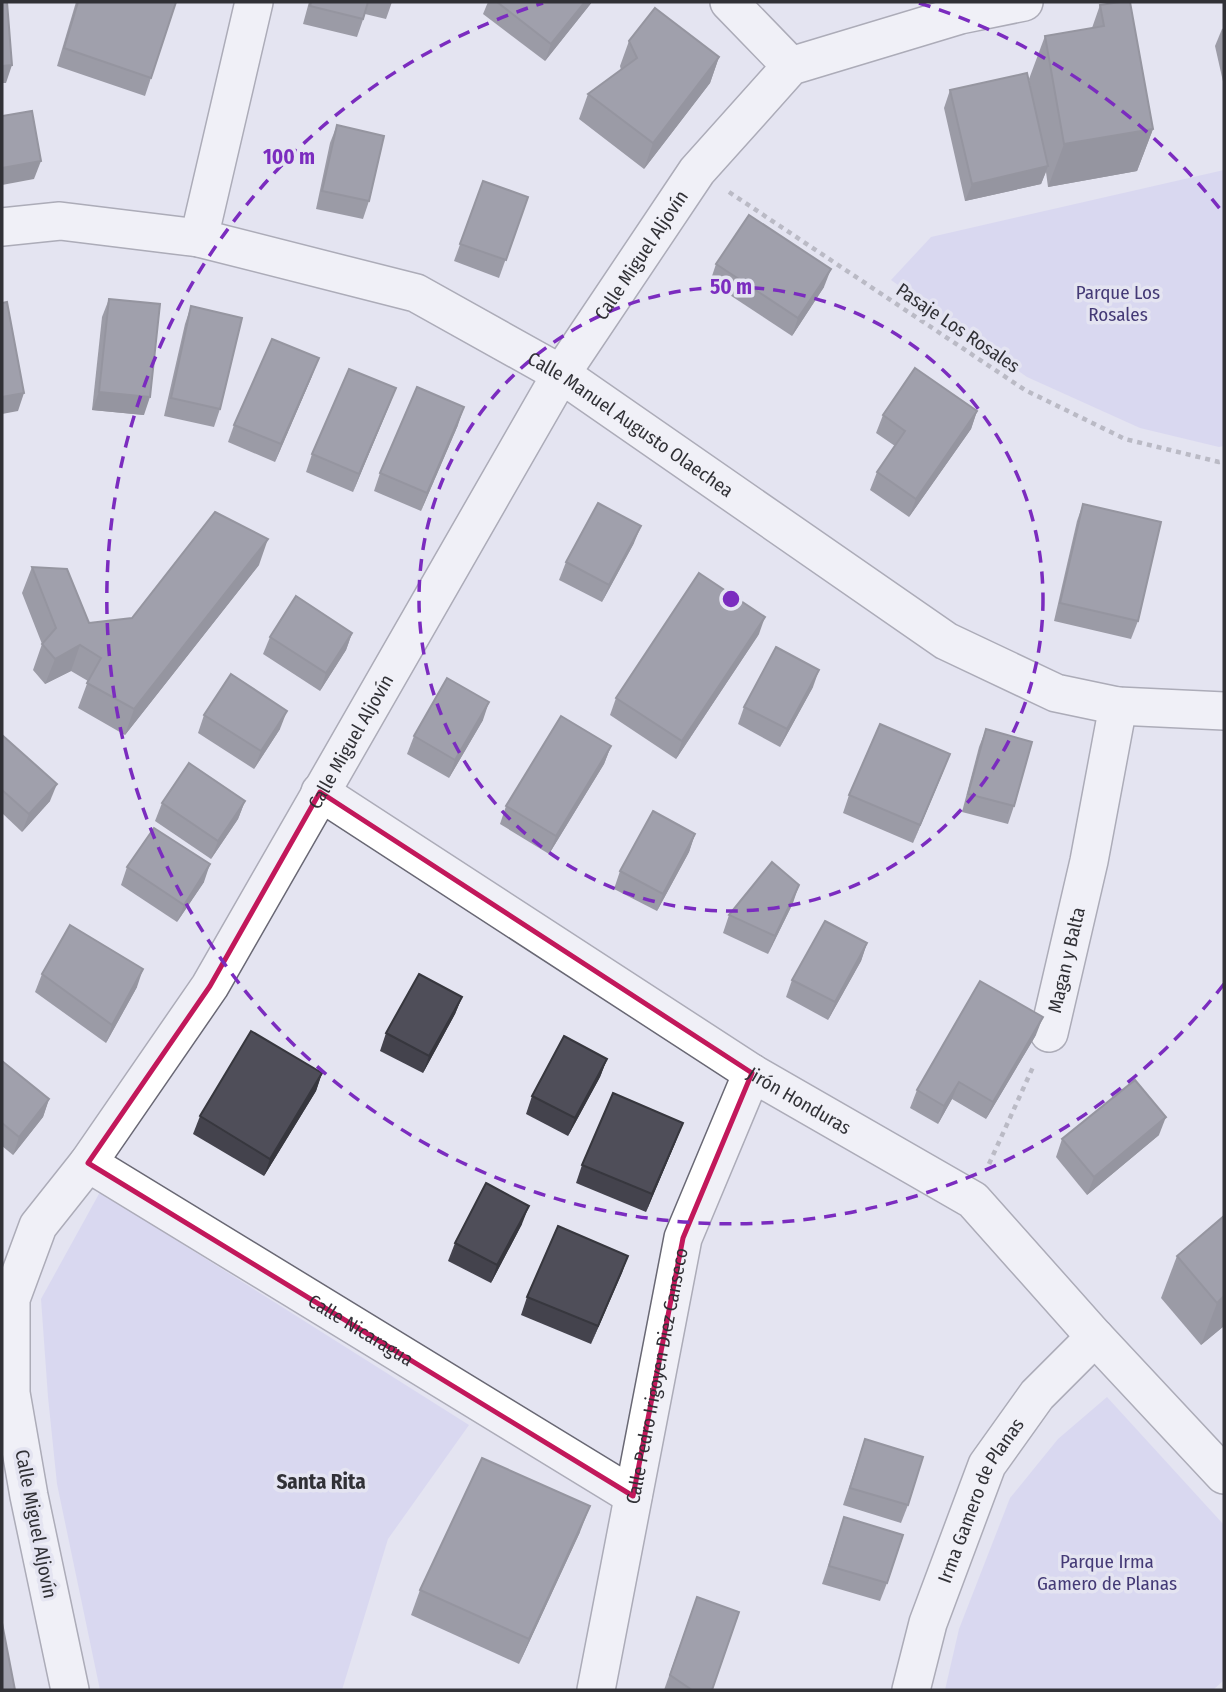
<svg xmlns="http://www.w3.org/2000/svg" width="1226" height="1692" viewBox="0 0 1226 1692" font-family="'Fira Sans Condensed',sans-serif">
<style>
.green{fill:#cdcaf0}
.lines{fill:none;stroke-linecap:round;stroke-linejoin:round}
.minor-casing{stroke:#696874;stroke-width:40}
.path{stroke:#878790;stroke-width:4.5;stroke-dasharray:5 5;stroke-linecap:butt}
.minor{stroke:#fff;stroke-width:37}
.wall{fill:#44434d}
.shaded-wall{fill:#37373e}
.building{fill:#4f4e59;stroke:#37373e;stroke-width:2}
.marked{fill:none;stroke:#c2185b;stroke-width:5;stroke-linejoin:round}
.ring{fill:none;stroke:#7b2cbf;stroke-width:3.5;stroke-dasharray:12 9}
.labels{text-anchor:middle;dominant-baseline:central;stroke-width:7;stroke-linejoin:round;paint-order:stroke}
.street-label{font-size:19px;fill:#313136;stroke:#e4e4f1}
.park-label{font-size:19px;fill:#443a76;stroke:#e4e4f1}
.neighbourhood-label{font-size:21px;font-weight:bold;fill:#313136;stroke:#e4e4f1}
.centre{fill:#7b2cbf;stroke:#e4e4f1;stroke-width:3.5}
.ring-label{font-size:21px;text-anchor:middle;font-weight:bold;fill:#7b2cbf;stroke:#e4e4f1;stroke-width:7;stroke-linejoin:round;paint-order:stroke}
</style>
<rect width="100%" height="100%" fill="#e4e4f1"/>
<g class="green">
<polygon points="1224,170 1224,446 1219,447 1140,428 1027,377 891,280 931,237"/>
<polygon points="100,1192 469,1425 388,1539 342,1690 100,1690 57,1484 48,1397 41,1299"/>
<polygon points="1107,1397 1224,1525 1224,1680 1213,1690 945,1690 959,1629 1010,1498 1058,1439"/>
</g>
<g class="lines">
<defs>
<g id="minor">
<polyline points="729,2 791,66"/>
<path id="s1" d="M2,227L60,221L199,238L416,293L561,374L946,641L1056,693L1118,706L1224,711"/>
<polyline points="199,238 254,2"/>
<path id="s2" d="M320,792L752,1073L973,1200L1095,1337L1224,1475"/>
<path id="s3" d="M1049,1033L1089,861L1118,706"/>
<path id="s4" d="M88,1163L633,1496"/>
<path id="s5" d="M70,1690L29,1496L11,1393V1299L38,1226L88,1163L210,986L561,374L697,171L791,66L960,15L1024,2"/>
<path id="s6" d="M596,1690L683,1238L752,1073"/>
<path id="s7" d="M911,1690L928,1623L987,1465L1037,1395L1095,1337"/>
</g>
</defs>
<use href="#minor" class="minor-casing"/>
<g class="path">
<polyline points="729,192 1025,390 1125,439 1219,462 1224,461"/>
<polyline points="989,1164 1033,1067"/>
</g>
<use href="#minor" class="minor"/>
</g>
<g class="wall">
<polygon points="76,2 176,2 145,96 57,66"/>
<polygon points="309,2 392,2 386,19 365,14 357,37 303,24"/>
<polygon points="488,2 592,2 545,61 483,14"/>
<polygon points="1100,5 1153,129 1137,171 1048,187 1046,172 1041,184 965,201 944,108 950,90 1033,100 1029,79 1045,36 1092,28"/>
<polygon points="1224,28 1224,86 1215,46 1222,29"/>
<polygon points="629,41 719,57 710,83 644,169 579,119 588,94 621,70 620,66"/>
<polygon points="337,125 369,201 363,219 316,209 330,143"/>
<polygon points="483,181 528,197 499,278 454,261"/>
<polygon points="716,264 824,287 792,336 710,282"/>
<polygon points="109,299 144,415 92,410 102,317"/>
<polygon points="191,306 220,409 214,427 164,416 185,324"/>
<polygon points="312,376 275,462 228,442 234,425"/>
<polygon points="396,388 353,492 306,472 312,454"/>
<polygon points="977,411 971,429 909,517 870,490 877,472 895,446 876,433 883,415"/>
<polygon points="458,425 421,511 374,491 380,473"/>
<polygon points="1083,504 1138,621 1131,639 1054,621 1077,521"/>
<polygon points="634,543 602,602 559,580 566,562"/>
<polygon points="259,565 125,735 78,708 88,681 71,671 45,684 33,670 42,644 22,593 32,567 89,623 132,618"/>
<polygon points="352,633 346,650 320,691 263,654 270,637"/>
<polygon points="759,634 676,759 610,715 616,698"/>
<polygon points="813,687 780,747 738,724 744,707"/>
<polygon points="204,715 280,729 254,769 198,733"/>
<polygon points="483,720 449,778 407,754 414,736"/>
<polygon points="986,729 1014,806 1008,824 962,812 979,747"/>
<polygon points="2,735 50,801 22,832 2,813"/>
<polygon points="611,746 604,764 549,854 500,824 506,806"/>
<polygon points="943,772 913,843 843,813 849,795"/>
<polygon points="245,801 238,819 211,859 155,821 162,803"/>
<polygon points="695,834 689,852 657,911 614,889 620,871"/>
<polygon points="127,867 204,882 177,922 121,885"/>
<polygon points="793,903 768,954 723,933 729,915"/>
<polygon points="867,943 861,961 828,1020 786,997 792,980"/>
<polygon points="42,974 137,987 106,1043 35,992"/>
<polygon points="462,997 455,1014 423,1073 380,1051 386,1033"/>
<polygon points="1036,1035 986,1119 952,1099 938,1124 910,1108 917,1090"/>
<polygon points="607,1059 600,1077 568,1136 526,1114 532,1096"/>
<polygon points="2,1061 49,1099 43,1117 13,1155 2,1146"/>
<polygon points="322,1073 316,1091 264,1176 193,1134 200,1116"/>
<polygon points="1159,1135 1087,1195 1056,1157 1062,1139"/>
<polygon points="676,1141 646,1212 576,1183 582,1165"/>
<polygon points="1224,1216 1224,1326 1201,1345 1161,1298 1177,1256"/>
<polygon points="522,1224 491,1283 448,1261 455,1243"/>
<polygon points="628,1256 591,1344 521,1315 527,1297"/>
<polygon points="865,1439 908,1505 901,1523 843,1505"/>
<polygon points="844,1517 887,1583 880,1601 822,1584"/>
<polygon points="580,1532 519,1664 411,1615 420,1590"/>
<polygon points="697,1597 712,1690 664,1690"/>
</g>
<g class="shaded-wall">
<polygon points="585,2 592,2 545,61 551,44"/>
<polygon points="719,57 710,83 644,169 653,143"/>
<polygon points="12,65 6,83 2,83 2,66"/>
<polygon points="1153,129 1137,171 1048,187 1064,144"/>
<polygon points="41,161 34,179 2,185 2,168"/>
<polygon points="1048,166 1041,184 965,201 972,184"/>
<polygon points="831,269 824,287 792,336 798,318"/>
<polygon points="319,358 312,376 275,462 281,444"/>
<polygon points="396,388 389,406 353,492 359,474"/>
<polygon points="99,392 150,397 144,415 92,410"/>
<polygon points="24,393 18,411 2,414 2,397"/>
<polygon points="464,407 458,425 421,511 427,493"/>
<polygon points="977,411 971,429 909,517 916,499"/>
<polygon points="641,526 634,543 602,602 609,585"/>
<polygon points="268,539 259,565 125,735 134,709"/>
<polygon points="765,617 759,634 676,759 682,741"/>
<polygon points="352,633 346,650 320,691 326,673"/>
<polygon points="80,645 71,671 45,684 55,659"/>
<polygon points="819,670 813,687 780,747 787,729"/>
<polygon points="489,702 483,720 449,778 455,760"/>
<polygon points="287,711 280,729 254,769 261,751"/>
<polygon points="611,746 604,764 549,854 556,836"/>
<polygon points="950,754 943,772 913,843 920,825"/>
<polygon points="57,784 50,801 22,832 29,814"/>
<polygon points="245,801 238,819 211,859 218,841"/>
<polygon points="695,834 689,852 657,911 663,894"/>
<polygon points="210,864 204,882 177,922 184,905"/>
<polygon points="799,885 793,903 768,954 775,936"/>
<polygon points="867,943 861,961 828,1020 835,1002"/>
<polygon points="143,969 137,987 106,1043 112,1025"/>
<polygon points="462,997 455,1014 423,1073 429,1056"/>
<polygon points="1043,1017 1036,1035 986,1119 993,1102"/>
<polygon points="607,1059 600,1077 568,1136 575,1118"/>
<polygon points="322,1073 316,1091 264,1176 270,1159"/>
<polygon points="959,1082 952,1099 938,1124 944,1106"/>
<polygon points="49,1099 43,1117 13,1155 19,1137"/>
<polygon points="1166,1117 1159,1135 1087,1195 1094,1177"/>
<polygon points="683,1123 676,1141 646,1212 652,1194"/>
<polygon points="529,1206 522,1224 491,1283 497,1265"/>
<polygon points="628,1256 622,1273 591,1344 598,1326"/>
<polygon points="1224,1296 1224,1326 1201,1345 1217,1303"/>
<polygon points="590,1506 580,1532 519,1664 529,1639"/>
</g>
<g class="building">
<polygon points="2,2 7,2 12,65 2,66"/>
<polygon points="78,2 176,2 151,78 64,48"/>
<polygon points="311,2 368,2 363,19 310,6"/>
<polygon points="497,2 585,2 551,44"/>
<polygon points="1120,2 1130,2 1153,129 1064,144 1045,36 1104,26 1100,5"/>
<polygon points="655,8 719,57 653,143 588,94 637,58 629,41"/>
<polygon points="1027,73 1048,166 972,184 950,90"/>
<polygon points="32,111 41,161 2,168 2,116"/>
<polygon points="337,125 384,136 369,201 322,191"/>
<polygon points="483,181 528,197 506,260 460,244"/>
<polygon points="749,215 831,269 798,318 716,264"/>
<polygon points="109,299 160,304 150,397 99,392"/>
<polygon points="7,302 24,393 2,397 2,303"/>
<polygon points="191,306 242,318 220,409 171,398"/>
<polygon points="272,339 319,358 281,444 234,425"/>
<polygon points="915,368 977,411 916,499 877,472 905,431 883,415"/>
<polygon points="349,369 396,388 359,474 312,454"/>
<polygon points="417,387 464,407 427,493 380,473"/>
<polygon points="598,503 641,526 609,585 566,562"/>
<polygon points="1083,504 1161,522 1138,621 1060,603"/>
<polygon points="215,512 268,539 134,709 87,683 101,658 80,645 55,659 42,644 56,628 32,567 67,569 89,623 132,618"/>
<polygon points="699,573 765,617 682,741 616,698"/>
<polygon points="296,596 352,633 326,673 270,637"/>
<polygon points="776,647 819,670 787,729 744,707"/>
<polygon points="231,674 287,711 261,751 204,715"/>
<polygon points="447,678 489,702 455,760 414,736"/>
<polygon points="561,716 611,746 556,836 506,806"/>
<polygon points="880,724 950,754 920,825 849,795"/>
<polygon points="986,729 1032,742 1014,806 968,794"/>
<polygon points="2,735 57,784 29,814 2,790"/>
<polygon points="189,763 245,801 218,841 162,803"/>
<polygon points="653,811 695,834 663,894 620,871"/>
<polygon points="154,828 210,864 184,905 127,867"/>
<polygon points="772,862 799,885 775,936 729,915"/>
<polygon points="825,921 867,943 835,1002 792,980"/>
<polygon points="70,925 143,969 112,1025 42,974"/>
<polygon points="419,974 462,997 429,1056 386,1033"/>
<polygon points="980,981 1043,1017 993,1102 959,1082 944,1106 917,1090"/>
<polygon points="251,1031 322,1073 270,1159 200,1116"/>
<polygon points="564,1036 607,1059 575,1118 532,1096"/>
<polygon points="2,1061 49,1099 19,1137 2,1123"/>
<polygon points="1135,1080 1166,1117 1094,1177 1062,1139"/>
<polygon points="613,1093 683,1123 652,1194 582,1165"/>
<polygon points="486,1183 529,1206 497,1265 455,1243"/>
<polygon points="1224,1216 1224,1296 1217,1303 1177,1256"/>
<polygon points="558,1226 628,1256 598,1326 527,1297"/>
<polygon points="865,1439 923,1457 908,1505 850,1488"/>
<polygon points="482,1458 590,1506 529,1639 420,1590"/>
<polygon points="844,1517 903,1535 887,1583 829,1566"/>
<polygon points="697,1597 739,1612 712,1690 692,1690 670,1675"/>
<polygon points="2,1623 15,1690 2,1690"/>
</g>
<path d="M0 0H1226V1692H0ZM320,792L752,1073L683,1238L633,1496L88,1163L210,986Z" fill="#e4e4f1" fill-opacity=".55" fill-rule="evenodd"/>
<path class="marked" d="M320,792L752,1073L683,1238L633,1496L88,1163L210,986Z"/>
<g class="ring">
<circle cx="731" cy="599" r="312"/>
<path d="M1224 984A625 625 0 1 1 543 3M919 3A625 625 0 0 1 1224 214"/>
</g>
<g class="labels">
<g class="street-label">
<text stroke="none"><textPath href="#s5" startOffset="1619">Calle Miguel Aljovín</textPath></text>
<text transform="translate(958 328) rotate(34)">Pasaje Los Rosales</text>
<text stroke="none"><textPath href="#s1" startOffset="674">Calle Manuel Augusto Olaechea</textPath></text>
<text stroke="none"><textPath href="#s5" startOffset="1052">Calle Miguel Aljovín</textPath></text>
<text stroke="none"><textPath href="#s3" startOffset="75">Magan y Balta</textPath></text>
<text stroke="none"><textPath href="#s2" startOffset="570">Jirón Honduras</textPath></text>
<text stroke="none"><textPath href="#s4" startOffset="320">Calle Nicaragua</textPath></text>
<text stroke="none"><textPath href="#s6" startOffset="320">Calle Pedro Irigoyen Diez Canseco</textPath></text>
<text stroke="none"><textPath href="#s7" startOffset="203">Irma Gamero de Planas</textPath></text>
<text transform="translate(36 1524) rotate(79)">Calle Miguel Aljovín</text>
</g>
<g class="park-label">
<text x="1118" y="292">Parque Los<tspan x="1118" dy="22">Rosales</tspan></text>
<text x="1107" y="1561">Parque Irma<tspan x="1107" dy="22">Gamero de Planas</tspan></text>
</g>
<g class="neighbourhood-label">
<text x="321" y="1482">Santa Rita</text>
</g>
</g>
<circle cx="731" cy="599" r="10" class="centre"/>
<g class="ring-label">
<text x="289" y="164">100 m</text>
<text x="731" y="294">50 m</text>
</g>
<rect width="1226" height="1692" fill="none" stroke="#313136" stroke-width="7"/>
</svg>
